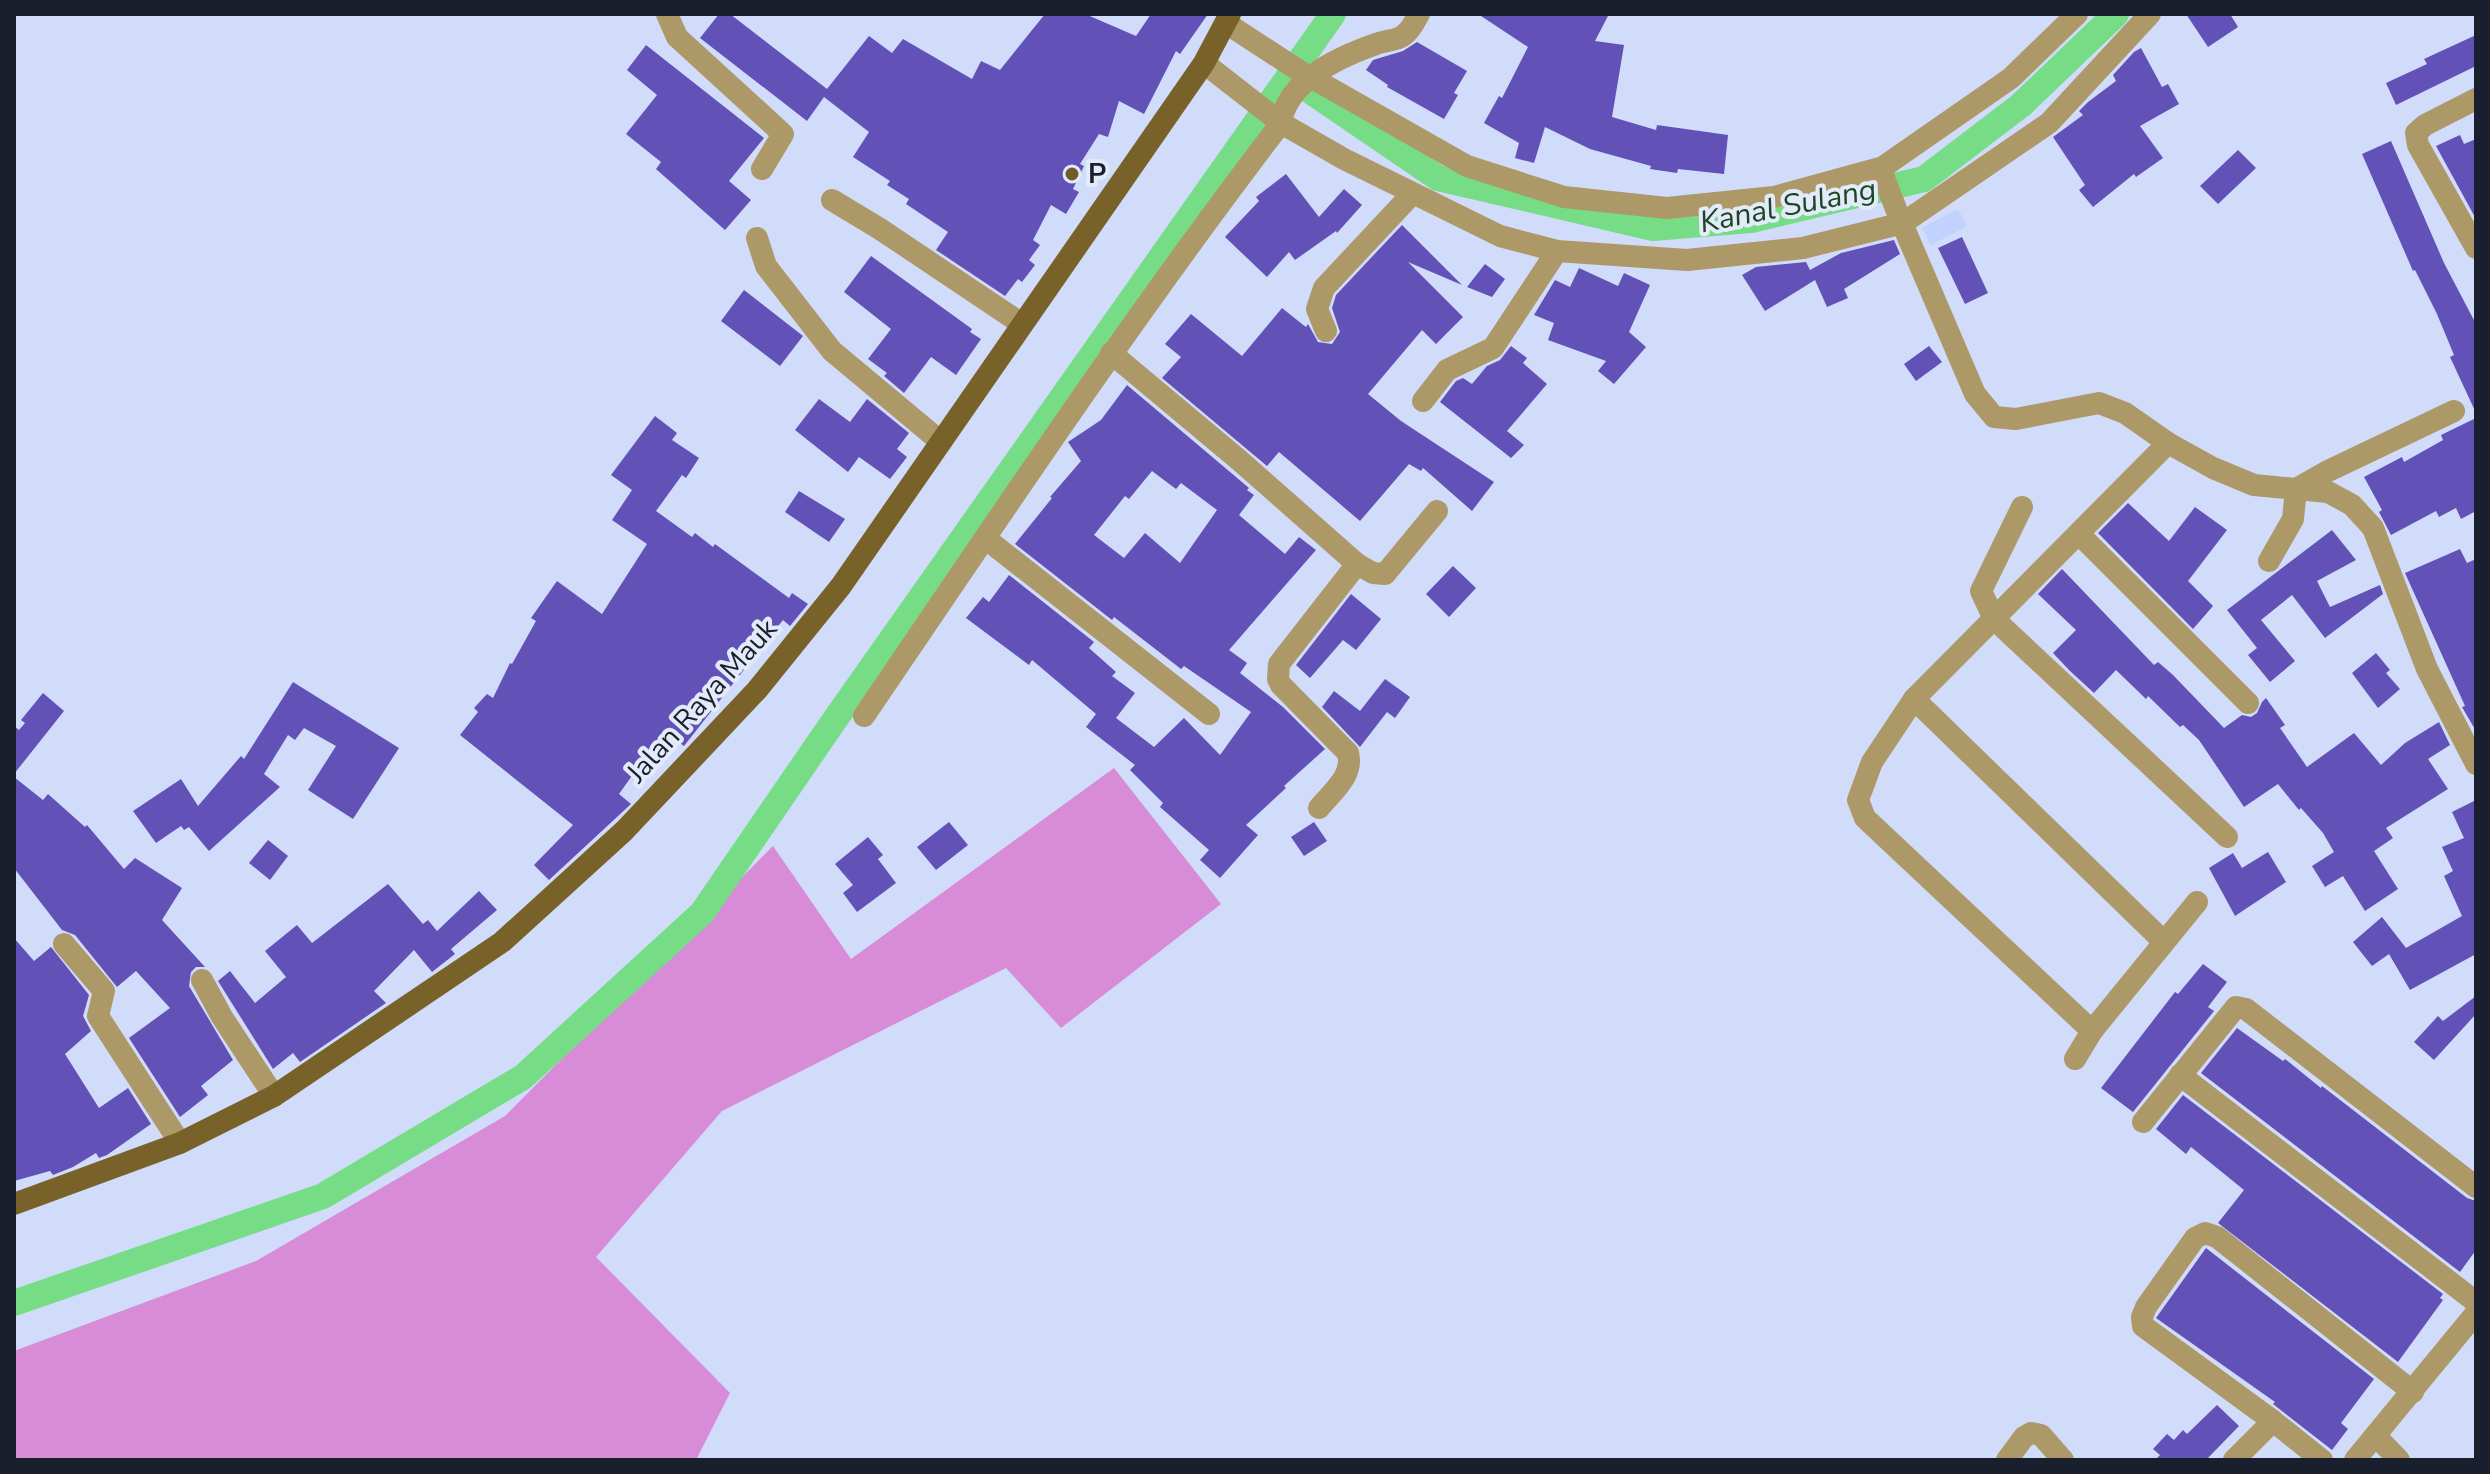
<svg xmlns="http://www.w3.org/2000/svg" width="2490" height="1474" viewBox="0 0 2490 1474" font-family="'Nunito Sans',sans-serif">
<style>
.built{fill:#c0d2fd}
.green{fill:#d88bd7}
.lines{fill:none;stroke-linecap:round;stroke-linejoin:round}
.canal{stroke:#76dd86;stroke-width:26}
.building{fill:#6251b7;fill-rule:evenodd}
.minor{stroke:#ad9968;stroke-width:22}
.primary{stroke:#78622a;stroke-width:22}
.poi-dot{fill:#705c2b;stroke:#e3eaf9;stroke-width:3}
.labels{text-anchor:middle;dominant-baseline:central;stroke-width:8;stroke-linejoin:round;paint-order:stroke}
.poi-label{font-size:28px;font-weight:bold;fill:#1a1f2d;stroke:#e3eaf9;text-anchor:start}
.street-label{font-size:28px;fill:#1a1f2d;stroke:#e3eaf9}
.water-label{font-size:30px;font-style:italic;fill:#1c4523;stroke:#e3eaf9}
</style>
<rect width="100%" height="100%" fill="#d0dcfa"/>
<polygon class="built" points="1958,209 1967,226 1931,245 1922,228"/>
<polygon class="green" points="1114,768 1221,904 1061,1028 1006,968 722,1111 596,1257 730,1393 696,1460 14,1460 14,1351 256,1261 505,1116 773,846 851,959"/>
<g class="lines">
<g class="canal">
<polyline points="1290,77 1438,178 1653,228 1751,220 1924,179 2021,105 2116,14"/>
<polyline points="14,1303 323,1196 523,1077 702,913 836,718 1333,14"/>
</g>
</g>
<g class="building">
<polygon points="719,14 730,14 827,89 869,36 892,53 903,39 972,79 981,61 1000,70 1045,14 1085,14 1136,36 1151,14 1208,14 1180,54 1176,51 1144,114 1119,101 1108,137 1099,134 1080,164 1084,166 1073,189 1079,192 1066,214 1051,205 1033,240 1040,245 1029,260 1035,265 1022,282 1018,279 1005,296 936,250 948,232 906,204 909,199 887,185 890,181 853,157 869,132 824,97 807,121 700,38"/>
<polygon points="1478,14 1609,14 1595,41 1624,45 1612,117 1656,130 1657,125 1728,135 1724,174 1678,169 1677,173 1650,169 1651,166 1590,149 1545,127 1534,163 1515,158 1519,143 1484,123 1499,96 1502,98 1528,47"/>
<polygon points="2186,14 2230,14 2238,27 2208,47"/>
<polygon points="2476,35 2476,66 2396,105 2386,83 2427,64 2424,59"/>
<polygon points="1417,42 1467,71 1454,93 1458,95 1444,119 1387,87 1388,85 1366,70 1373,60 1403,51"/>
<polygon points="646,45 764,138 729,181 751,200 725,230 656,169 661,162 626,134 657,95 627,70"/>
<polygon points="2141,48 2162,87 2168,84 2179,104 2140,126 2163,158 2136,177 2134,174 2093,207 2079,190 2085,185 2053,137 2083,115 2079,111 2088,102 2116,81 2113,75 2134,52"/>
<polygon points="2460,135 2464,144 2476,139 2476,219 2436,146"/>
<polygon points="2391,141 2444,263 2476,324 2476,413 2450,357 2454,355 2437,314 2415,270 2413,271 2362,154"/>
<polygon points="2238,150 2256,168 2218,204 2200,186"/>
<polygon points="1286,174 1319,217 1344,189 1362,205 1337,233 1336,231 1295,260 1289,252 1267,277 1225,237 1259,201 1256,197"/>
<polygon points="1402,225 1462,285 1408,262 1463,317 1436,344 1422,330 1368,394 1401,421 1494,482 1472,511 1423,468 1421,471 1409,464 1360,521 1279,452 1267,466 1162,378 1181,357 1165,344 1191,314 1242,356 1282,308 1302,324 1306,327 1308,324 1318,342 1332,344 1340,332 1332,308 1336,295"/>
<polygon points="1962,237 1988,293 1965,304 1938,248"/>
<polygon points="1894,240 1900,254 1844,289 1848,298 1827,307 1815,280 1765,311 1742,275 1756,267 1806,262 1810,270 1841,253"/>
<polygon points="871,256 972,329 970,332 981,339 956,375 931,357 904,393 884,376 887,373 868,359 891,329 844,292"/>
<polygon points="1485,264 1505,279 1492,297 1467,287"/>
<polygon points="1579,268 1618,286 1624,273 1650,285 1629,332 1646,347 1614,384 1598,371 1606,361 1548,340 1554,323 1534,315 1555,280 1570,287"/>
<polygon points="744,290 803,336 780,366 721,321"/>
<polygon points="1511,346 1527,358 1523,363 1547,384 1507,431 1524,445 1511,458 1440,402 1456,381 1463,378 1472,384 1487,366 1500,360"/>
<polygon points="1929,346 1942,362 1916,381 1904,364"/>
<path d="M1127,385L1249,488L1247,490L1254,495L1239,515L1285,554L1299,537L1316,550L1229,650L1247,663L1240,673L1283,707L1325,749L1284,786L1286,788L1246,825L1258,835L1220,878L1200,860L1209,850L1160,807L1163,803L1130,770L1135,765L1086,727L1096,714L1032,660L1029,665L966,618L983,597L989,602L1009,575L1094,642L1089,648L1116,672L1112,676L1135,693L1116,718L1154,747L1184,718L1220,755L1251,712L1184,666L1181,669L1114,617L1112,620L1015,544L1052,498L1050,497L1081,461L1068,442L1101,420ZM1152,471L1176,489L1181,483L1217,510L1180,563L1145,533L1124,558L1094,535L1125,496L1129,499Z"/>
<polygon points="819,399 850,422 867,399 909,433 897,449 907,457 890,479 859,457 848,472 795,430"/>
<polygon points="655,416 677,433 672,440 699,458 686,478 682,475 656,511 692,537 695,533 713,547 715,544 789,598 792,593 808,604 790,626 783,620 684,746 668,735 650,760 646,756 619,794 631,804 549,880 534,865 573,825 460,735 478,712 474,708 487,694 493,698 510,663 512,664 536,621 531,618 557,581 602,614 647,544 612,520 632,490 611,475"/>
<polygon points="2476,418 2476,511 2461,519 2456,508 2439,517 2436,511 2391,535 2379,512 2382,510 2364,477 2402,457 2404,462 2443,440 2441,435"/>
<polygon points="799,491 845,519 829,542 785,512"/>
<polygon points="2128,503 2169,541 2195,507 2227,530 2188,581 2213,606 2193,629 2098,533"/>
<polygon points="2332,530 2356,560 2317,581 2330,607 2380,585 2383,594 2325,638 2292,595 2261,620 2295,661 2270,682 2248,655 2257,648 2227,610"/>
<polygon points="2460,549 2467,563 2476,559 2476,731 2462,707 2465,706 2405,573"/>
<polygon points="1453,566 1476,588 1449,617 1426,594"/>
<polygon points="2062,569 2154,665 2158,662 2173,675 2224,728 2242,715 2251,717 2257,713 2262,702 2266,698 2285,725 2280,728 2307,767 2354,733 2381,765 2405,743 2439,722 2450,745 2428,759 2448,789 2386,828 2393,838 2374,851 2398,889 2365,911 2343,876 2325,887 2312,866 2334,852 2323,833 2301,808 2299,810 2278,784 2244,807 2199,740 2183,725 2180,727 2148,696 2146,699 2116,670 2094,693 2070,671 2053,653 2076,630 2038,594"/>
<polygon points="1351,594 1381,619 1356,650 1343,640 1310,678 1296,665"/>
<polygon points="2376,653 2390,670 2386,673 2400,689 2378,708 2352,673"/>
<polygon points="1385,679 1410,697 1395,718 1387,712 1360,747 1322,707 1334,691 1360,711"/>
<polygon points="293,682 399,748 353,819 308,790 336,746 304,728 295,740 288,735 264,774 280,787 209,851 189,827 184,830 181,826 156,843 133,811 181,779 198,806 241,756 244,759"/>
<polygon points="43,693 64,711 14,774 14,726 19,730 25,723 21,720"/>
<polygon points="14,777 43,800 48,794 85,827 87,825 124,869 135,858 182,888 162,920 205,967 196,967 191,972 189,986 233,1060 201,1086 208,1095 180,1117 129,1038 170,1008 136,971 117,987 75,935 62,930 14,868"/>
<polygon points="2476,800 2476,954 2410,990 2389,954 2372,966 2353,942 2382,917 2406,948 2462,916 2444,876 2453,871 2442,847 2464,838 2452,812"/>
<polygon points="949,822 968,845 936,870 917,847"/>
<polygon points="1314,822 1327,841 1304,856 1291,837"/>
<polygon points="868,837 883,855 878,859 896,883 857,912 843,893 853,885 835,864"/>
<polygon points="268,840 288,856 270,880 249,863"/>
<polygon points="2268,852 2286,882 2235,916 2209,868 2233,853 2242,868"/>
<polygon points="388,884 423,924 428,920 437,931 479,891 497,910 451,949 455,954 432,972 414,950 374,991 386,1003 300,1062 293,1053 273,1069 218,981 230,971 255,1003 286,977 265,951 297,925 312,943"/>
<polygon points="14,938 34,961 51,947 89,995 83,1016 91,1031 65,1054 99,1108 128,1088 151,1124 107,1155 99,1158 96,1153 73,1167 53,1175 50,1171 14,1181"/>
<polygon points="2203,964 2227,982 2208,1007 2214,1011 2133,1112 2101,1088 2175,992 2178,994"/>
<polygon points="2476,996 2476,1014 2434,1060 2414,1042 2438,1016 2443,1021"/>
<polygon points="2237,1028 2283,1061 2285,1059 2321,1088 2322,1086 2467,1198 2476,1201 2476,1250 2460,1272 2201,1073"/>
<polygon points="2183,1095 2443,1294 2440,1298 2443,1300 2398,1362 2218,1223 2244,1190 2191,1147 2186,1154 2156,1129"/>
<polygon points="2206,1248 2374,1379 2341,1423 2348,1429 2332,1450 2273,1404 2275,1402 2156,1318"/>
<polygon points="2217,1405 2239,1426 2206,1460 2155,1460 2160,1455 2153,1449 2167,1434 2174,1440 2183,1430 2187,1434"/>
</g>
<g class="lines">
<g class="minor">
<polyline points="667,14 677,37 783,134 762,169"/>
<polyline points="2077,14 2011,78 1883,167 1884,178 1898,214 1975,394 1994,417 2016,419 2099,403 2125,413 2168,443 2213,468 2254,485 2328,492 2352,505 2373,528 2427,669 2476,764"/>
<polyline points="1226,23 1298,70 1467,166 1564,197 1667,208 1774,197 1883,167"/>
<polyline points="1204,63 1281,123 1344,159 1500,236 1557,251 1687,260 1803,248 1903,223 2049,123 2150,14"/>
<polyline points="2476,99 2425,125 2416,133 2418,145 2476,248"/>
<polyline points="832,200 880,229 1022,324"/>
<polyline points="757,238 766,266 832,351 941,442"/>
<polyline points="1326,331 1317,309 1324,288 1412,194"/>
<path d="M1111,353L1239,460L1357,564L1279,664L1278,679L1281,685L1348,753C1354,776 1332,792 1319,808"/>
<polyline points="1423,401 1447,370 1493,348 1557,251"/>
<polyline points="2022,507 1981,591 1994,619 2227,837"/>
<polyline points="2079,534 2248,703"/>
<polyline points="985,538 1209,714"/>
<polyline points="2269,561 2293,519 2296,489 2326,472 2454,411"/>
<polyline points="1357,564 1373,573 1385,574 1437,511"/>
<polyline points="1914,699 2163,941"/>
<path d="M864,716C1000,516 1134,315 1281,123C1287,80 1339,57 1376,44C1385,40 1398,41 1405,34C1411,30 1415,21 1419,14"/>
<polyline points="64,944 104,991 98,1016 180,1143"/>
<polyline points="202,980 222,1017 274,1096"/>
<polyline points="2092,1031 1865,818 1858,800 1872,762 1914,699 2168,443"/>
<polyline points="2075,1059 2092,1031 2197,902"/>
<polyline points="2180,1075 2476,1302"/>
<polyline points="2143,1122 2236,1007 2246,1009 2476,1187"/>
<polyline points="2376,1436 2399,1460"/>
<polyline points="2007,1460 2024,1437 2031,1433 2041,1435 2063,1460"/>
<polyline points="2234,1460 2273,1421"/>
<polyline points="2322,1460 2273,1421 2143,1326 2142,1317 2146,1307 2195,1238 2205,1233 2217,1237 2413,1392"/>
<polyline points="2355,1460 2476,1313"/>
</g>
<polyline class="primary" points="14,1204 180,1143 274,1096 502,942 624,831 757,690 841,586 1204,63 1230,14"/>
</g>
<circle class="poi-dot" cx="1072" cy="174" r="8"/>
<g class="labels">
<g class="poi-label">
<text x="1088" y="174">P</text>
</g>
<g class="street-label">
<text transform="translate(702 701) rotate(-48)">Jalan Raya Mauk</text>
</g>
<g class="water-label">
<text transform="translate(1788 206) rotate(-11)">Kanal Sulang</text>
</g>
</g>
<rect width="2490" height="1474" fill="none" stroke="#1a1f2d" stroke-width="32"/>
</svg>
